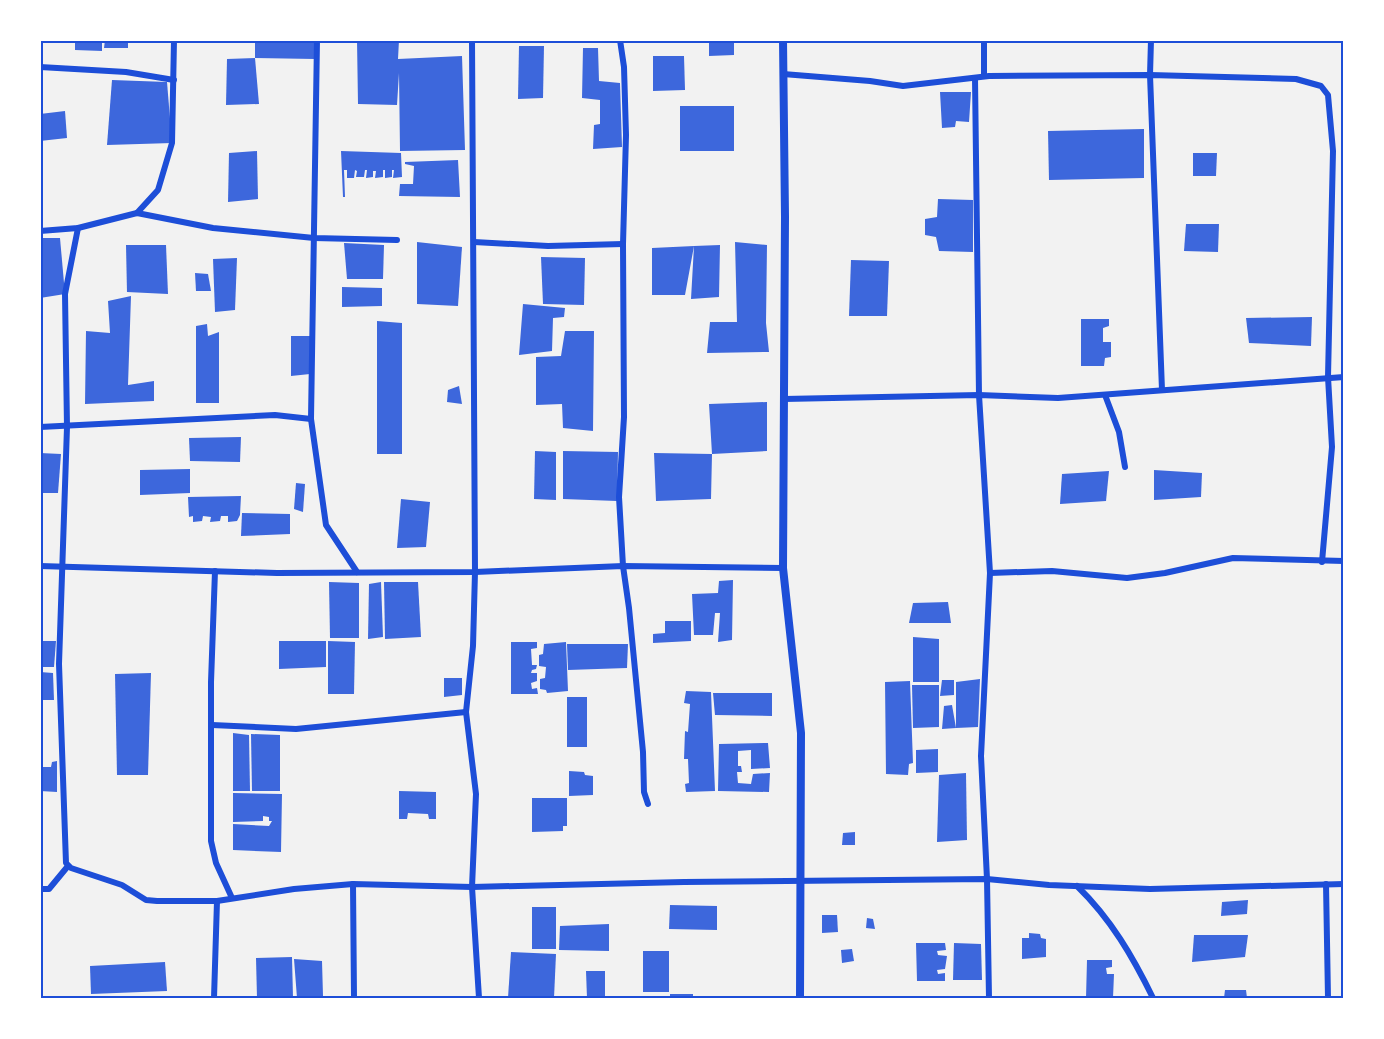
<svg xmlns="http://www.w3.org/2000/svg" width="1384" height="1039" viewBox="0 0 1384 1039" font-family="'Crimson Pro',serif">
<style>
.building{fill:#3d67dc}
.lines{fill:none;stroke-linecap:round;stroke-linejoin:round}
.minor{stroke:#1d4ed8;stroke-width:6}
.tertiary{stroke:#1d4ed8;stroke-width:8}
.neatline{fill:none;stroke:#1d4ed8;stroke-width:2}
</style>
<rect width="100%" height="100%" fill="#f2f2f2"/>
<g class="building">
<polygon points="75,40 102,40 102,51 75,50"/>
<polygon points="105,40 128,40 128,48 104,48"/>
<polygon points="255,40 315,40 315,59 255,58"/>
<polygon points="357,40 399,40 398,59 462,56 465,150 400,151 399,73 397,105 358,104"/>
<polygon points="709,40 734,40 734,55 709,56"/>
<polygon points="519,46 544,46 543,98 518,99"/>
<polygon points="583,48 598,48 599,81 620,83 622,147 593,149 594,125 600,124 600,100 582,98"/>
<polygon points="653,56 684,56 685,90 653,91"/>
<polygon points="255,58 259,104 226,105 227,59"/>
<polygon points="112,80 167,82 172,143 107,145"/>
<polygon points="940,92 971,92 969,122 956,121 955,127 942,128"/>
<rect x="680" y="106" width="54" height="45"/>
<polygon points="65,111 67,138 40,141 40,114"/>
<polygon points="1144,129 1144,178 1049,180 1048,131"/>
<polygon points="257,151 258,199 228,202 229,153"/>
<polygon points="341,151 401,153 402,177 393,178 394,170 392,170 392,177 385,178 385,170 383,170 383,177 375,178 376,171 373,171 373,177 366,178 367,170 365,170 364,177 356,177 357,171 355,170 354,178 347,178 347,170 344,170 345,197 343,197"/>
<polygon points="1193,153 1217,153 1216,176 1193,176"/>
<polygon points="458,160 460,197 399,196 400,184 413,184 414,166 405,164 405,162"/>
<polygon points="938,199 973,200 973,252 939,251 936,237 925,235 925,219 937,217"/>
<polygon points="1186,224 1219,224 1218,252 1184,251"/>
<polygon points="40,238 60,238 65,294 40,298"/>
<polygon points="417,242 462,247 458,306 417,304"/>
<polygon points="735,242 767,245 766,323 769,352 707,353 710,322 737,322"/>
<polygon points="344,243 384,245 383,279 347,279"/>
<polygon points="126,245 166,245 168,294 127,292"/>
<polygon points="720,245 719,297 691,299 694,246 685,295 652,295 652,248 694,246"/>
<polygon points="541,257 585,258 584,305 543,304"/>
<polygon points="237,258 235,310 215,312 213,259"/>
<polygon points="851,260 889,261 887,316 849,316"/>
<polygon points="195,273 208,274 211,291 196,291"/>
<polygon points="342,287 382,288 382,306 342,307"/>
<polygon points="131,296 128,385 154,381 154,401 85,404 86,331 110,333 108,301"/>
<polygon points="523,304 565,308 564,317 553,318 552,351 519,355"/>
<polygon points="1312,317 1311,346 1249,343 1246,318"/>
<polygon points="1081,319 1109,319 1109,326 1103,328 1103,342 1111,342 1111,357 1105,358 1104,366 1081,366"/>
<polygon points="377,321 402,323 402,454 377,454"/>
<polygon points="207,324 208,336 219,332 219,403 196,403 196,326"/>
<polygon points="565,331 594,331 593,431 563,428 562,404 536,405 536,357 561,356"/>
<polygon points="291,336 311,336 310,374 291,376"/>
<polygon points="459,386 462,404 447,402 448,390"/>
<polygon points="767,402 767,451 712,454 711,499 656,501 654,453 712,454 709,404"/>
<polygon points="241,437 240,462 190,461 189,438"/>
<polygon points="535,451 556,452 556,500 534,499"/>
<polygon points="563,451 618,452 617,501 563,499"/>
<polygon points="40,453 61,454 58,493 40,493"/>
<polygon points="190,469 190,493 140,495 140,470"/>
<polygon points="1154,470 1202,473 1201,497 1154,500"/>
<polygon points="1109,471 1106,501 1060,504 1062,474"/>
<polygon points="296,483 305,484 303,512 294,509"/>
<polygon points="241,496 240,515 237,521 228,522 228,516 221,516 220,521 210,522 211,517 203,516 202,521 193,522 193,516 189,517 188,497"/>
<polygon points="401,499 430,502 426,547 397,548"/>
<polygon points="242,513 290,514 290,534 241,536"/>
<polygon points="733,580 732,640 718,642 720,613 715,613 713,635 694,635 692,594 718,593 719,581"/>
<polygon points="329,582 359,583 359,638 330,638"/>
<polygon points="381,582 383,637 368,639 369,584"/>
<polygon points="384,582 418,582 421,637 385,639"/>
<polygon points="948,602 951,623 909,623 913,603"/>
<polygon points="665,621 691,621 691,641 653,643 653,634 665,633"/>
<polygon points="913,637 939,639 939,682 913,682"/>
<polygon points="40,641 56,641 54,667 40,667"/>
<polygon points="279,641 326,641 326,667 279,669"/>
<polygon points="328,641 355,642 354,694 328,694"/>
<polygon points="511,642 537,642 537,648 531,649 532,665 537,665 536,669 532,670 531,673 537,673 537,681 531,683 532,689 537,688 538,694 511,694"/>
<polygon points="566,642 568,691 547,693 546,690 540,689 540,679 545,678 546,667 539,666 539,655 543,654 544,644"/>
<polygon points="567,644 628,644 627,668 568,670"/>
<polygon points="40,672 53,673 54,700 40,700"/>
<polygon points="151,673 148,775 117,775 115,674"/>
<polygon points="444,678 462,678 462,695 444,697"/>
<polygon points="980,679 978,727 956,728 942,729 944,706 952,705 956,728 956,682"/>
<polygon points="942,680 954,680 954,695 940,696"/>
<polygon points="910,681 913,763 909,764 908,775 886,774 885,682"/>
<polygon points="912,685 939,685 939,727 913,728"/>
<polygon points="686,691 711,692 715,791 686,792 685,784 689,783 688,759 684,759 685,731 688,732 690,704 684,703"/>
<polygon points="713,693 772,693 772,716 715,715"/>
<rect x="567" y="697" width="20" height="50"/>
<polygon points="233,733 249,735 250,791 233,791"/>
<polygon points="251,734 280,735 280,791 252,791"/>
<polygon points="768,743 770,768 751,769 751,750 738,751 738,766 741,766 742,772 737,772 738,783 751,784 753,774 770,773 769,792 718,791 719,744"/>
<polygon points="938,749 938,772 916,773 916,750"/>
<polygon points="57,761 57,792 40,791 40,767 51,767 52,762"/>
<polygon points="569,771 584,772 585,775 593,776 593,795 569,796"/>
<polygon points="966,773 967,840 937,842 939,775"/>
<polygon points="399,791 436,792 436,819 429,819 428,814 408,813 407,819 399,819"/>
<polygon points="233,793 282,794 281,852 233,850 233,824 269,826 272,821 269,821 269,817 263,816 263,821 233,822"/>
<polygon points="532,798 567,798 567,826 563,826 563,831 532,832"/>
<polygon points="855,832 855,845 842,845 843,833"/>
<polygon points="1248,900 1247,914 1221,916 1222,902"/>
<polygon points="670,905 717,906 717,930 669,929"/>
<rect x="532" y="907" width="24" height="42"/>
<polygon points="822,915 837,915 838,932 822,933"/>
<polygon points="867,918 873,919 875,929 866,928"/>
<polygon points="609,924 609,951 559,950 560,926"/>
<polygon points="1029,933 1040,934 1041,938 1046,939 1046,957 1022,959 1022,938 1029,938"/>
<polygon points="1194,935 1248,935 1245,957 1192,962"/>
<polygon points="916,943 945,943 946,950 937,951 938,955 947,956 945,969 937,970 938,974 945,973 945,981 917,981"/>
<polygon points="954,943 981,944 982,980 953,980"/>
<polygon points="852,949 854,961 842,963 841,950"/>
<rect x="643" y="951" width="26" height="41"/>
<polygon points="511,952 556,954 554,998 508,998"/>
<polygon points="292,957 293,998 257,998 256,958"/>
<polygon points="294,959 322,961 323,996 354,996 354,998 297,998"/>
<polygon points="1087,960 1112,960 1112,967 1106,968 1107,974 1114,974 1113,998 1086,998"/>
<polygon points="165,962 167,991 91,994 90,966"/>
<polygon points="586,971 605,971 605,998 587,998"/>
<polygon points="1225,990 1246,990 1247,998 1224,998"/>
<rect x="670" y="994" width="23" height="4"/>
</g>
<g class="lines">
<g class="minor">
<polyline points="317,40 311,419 326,525 357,572"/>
<polyline points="472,40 475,572 473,646 466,712 476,794 472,887 479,998"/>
<polyline points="620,40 624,67 626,135 623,244 624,417 619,497 623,566 629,608 643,752 644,792 648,804"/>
<polyline points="984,40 984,76"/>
<polyline points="1151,40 1150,75 1162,390"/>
<polyline points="40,67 126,72 174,80"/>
<polyline points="783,74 870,81 903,86 989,76 1150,75 1296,79 1321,86 1328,95 1333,151 1328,377 1332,447 1322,562"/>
<polyline points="975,78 979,395 990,573 981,756 987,879 989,998"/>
<polyline points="137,213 158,190 172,143 174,40"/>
<polyline points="78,228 65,294 67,427 59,664 66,863 71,868 122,885 146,900 157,901 217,901 294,889 353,884 472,887 684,882 987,879 1049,885 1150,889 1344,884"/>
<polyline points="40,231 78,228 137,213 213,228 314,238 397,240"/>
<polyline points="474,242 548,246 623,244"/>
<polyline points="1105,395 1119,432 1125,467"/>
<polyline points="784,399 979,395 1058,398 1344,377"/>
<polyline points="40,427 275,415 311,419"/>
<polyline points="40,566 277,573 475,572 623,566 783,568"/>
<polyline points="215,571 211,682 211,841 216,863 232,898"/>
<polyline points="990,573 1052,571 1127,578 1165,573 1233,558 1344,561"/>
<polyline points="212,725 296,729 466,712"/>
<polyline points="353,884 354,998"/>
<polyline points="1326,884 1328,998"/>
<path d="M1077,886C1111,919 1133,957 1153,998"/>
<polyline points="40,889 49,889 68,866"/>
<polyline points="214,998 217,901"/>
</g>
<polyline class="tertiary" points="783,40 785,217 783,568 801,733 800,998"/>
</g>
<rect width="1384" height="1039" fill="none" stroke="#ffffff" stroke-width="84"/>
<rect x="42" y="42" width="1300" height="955" class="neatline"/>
</svg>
